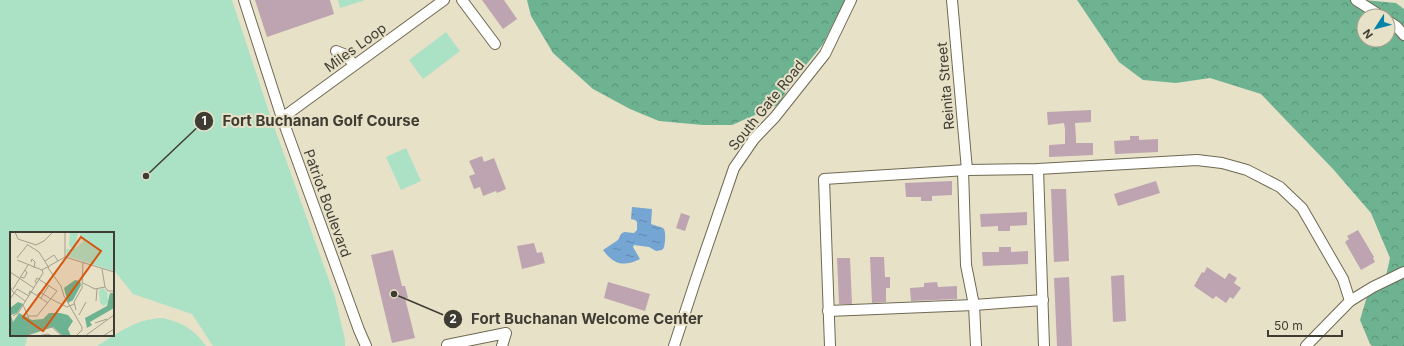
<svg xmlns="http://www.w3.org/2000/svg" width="1404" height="346" viewBox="0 0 1404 346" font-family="Inter,sans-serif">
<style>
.grass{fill:#abe1c5}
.forest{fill:url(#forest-crowns);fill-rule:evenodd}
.water{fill:url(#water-ripples)}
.building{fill:#bda4b0}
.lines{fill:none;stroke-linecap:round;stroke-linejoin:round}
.minor-casing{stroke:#6f6953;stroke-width:12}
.minor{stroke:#fff;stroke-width:10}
.labels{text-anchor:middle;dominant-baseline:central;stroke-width:4;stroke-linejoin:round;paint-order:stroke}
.street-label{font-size:14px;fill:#3f3d33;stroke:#e7e1c8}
.inset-road{fill:none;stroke:#a49f8c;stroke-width:1}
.view{fill:#d75610;fill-opacity:0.15;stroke:#d75610;stroke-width:2}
.inset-edge{fill:none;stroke:#3f3d33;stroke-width:2}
.leader{fill:none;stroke:#3f3d33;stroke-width:1.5}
.callout-dot{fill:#3f3d33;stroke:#e7e1c8;stroke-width:1.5}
.mark-label{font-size:12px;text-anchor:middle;font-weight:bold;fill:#fff}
.callout-label{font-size:15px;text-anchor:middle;font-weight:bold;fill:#3f3d33;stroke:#e7e1c8;stroke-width:4;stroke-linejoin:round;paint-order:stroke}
</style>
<defs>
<pattern id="forest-crowns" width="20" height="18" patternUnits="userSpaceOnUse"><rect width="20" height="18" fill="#6db391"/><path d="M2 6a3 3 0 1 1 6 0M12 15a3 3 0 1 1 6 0" fill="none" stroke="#5b9377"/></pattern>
<pattern id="water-ripples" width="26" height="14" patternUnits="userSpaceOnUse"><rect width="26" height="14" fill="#74a5d3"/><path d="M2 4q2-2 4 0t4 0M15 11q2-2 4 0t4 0" fill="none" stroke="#6188ac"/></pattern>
</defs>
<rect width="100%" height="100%" fill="#e7e1c8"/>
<g class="grass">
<polygon points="0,0 232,0 271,118 335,297 345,340 345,346 213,346 192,314 133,294 113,269 113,233 11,233 11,335 28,335 25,346 0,346"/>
<polygon points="338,0 365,0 340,8"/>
<polygon points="446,32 460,51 423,79 409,60"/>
<polygon points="406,148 421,181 401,190 386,157"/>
<path d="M163,318C183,323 194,329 206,346H97C120,332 135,319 163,318Z"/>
</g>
<g class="forest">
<polygon points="527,0 845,0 823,44 793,81 778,105 732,125 703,125 659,121 630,109 593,89 553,53 531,16"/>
<path d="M1077,0H1364L1396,3L1404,9V346H1372L1370,344L1360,320L1368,293L1386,276L1390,258L1371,213L1333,169L1261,94L1210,78L1176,83L1143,80L1119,62ZM1364,16H1388V40H1364Z"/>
</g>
<path class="water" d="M632,207L652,209L651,224C663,229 666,224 665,241C664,246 665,247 662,250L656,251L649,247L634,245L633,247L640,259C624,267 614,265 603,250L618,240L621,234L624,232L634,233L637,230V222L635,220L631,219Z"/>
<g class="building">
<polygon points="255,0 330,0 334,14 267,37"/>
<polygon points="482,0 504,0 517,19 503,29"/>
<polygon points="1091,110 1091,122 1075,123 1076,138 1076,143 1093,143 1093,155 1049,157 1049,145 1065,144 1065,129 1064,123 1048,125 1047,112"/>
<polygon points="1130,136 1139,136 1139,140 1158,139 1158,152 1115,154 1114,141 1130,140"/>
<polygon points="482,156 484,162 494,158 506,189 497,193 496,191 483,196 480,187 474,189 469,176 475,174 469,161"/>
<polygon points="952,181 952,195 932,196 932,201 921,201 921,197 906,197 905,183"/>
<polygon points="1156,181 1160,193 1118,206 1114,194"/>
<polygon points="1051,189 1066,189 1069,261 1054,262"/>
<polygon points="1027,212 1027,225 1010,226 1010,231 998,231 998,226 981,227 980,214"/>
<polygon points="681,213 690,216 685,231 676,228"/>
<polygon points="1358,230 1374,257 1373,258 1375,262 1361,270 1345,242 1349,239 1347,236"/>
<polygon points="534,243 537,253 542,252 545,263 522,269 517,246"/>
<polygon points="999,247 1011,247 1011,252 1028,251 1028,264 983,266 982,252 999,252"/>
<polygon points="393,250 402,286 405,286 408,298 405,298 415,338 392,343 371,255"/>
<polygon points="870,257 884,257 885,277 890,277 890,288 886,288 886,302 872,303"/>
<polygon points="837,258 850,258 852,304 839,304"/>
<polygon points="1207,267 1225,279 1229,273 1237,278 1234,283 1241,288 1233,299 1230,297 1226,303 1216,296 1213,299 1194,286 1202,272 1204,273"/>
<polygon points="1124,275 1126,321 1113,322 1111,276"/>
<polygon points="1069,277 1072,346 1057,346 1054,278"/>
<polygon points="608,282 650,294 645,311 604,298"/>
<polygon points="937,282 938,287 957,286 957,299 911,301 910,288 924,287 924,283"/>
</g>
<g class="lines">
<defs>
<g id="minor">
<polyline points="244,0 282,118 359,330 366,346"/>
<polyline points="462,0 495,44"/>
<polyline points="952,0 967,170"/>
<polyline points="1356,0 1381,16"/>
<polyline points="1388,21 1397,27 1404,35"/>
<polyline points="336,51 346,55 354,65"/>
<polyline points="282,118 444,0"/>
<polyline points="1038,169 1044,346"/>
<polyline points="963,170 966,265 974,305 976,346"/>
<polyline points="1350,301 1373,287 1404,272"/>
<polyline points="828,311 974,305 1043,300"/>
<polyline points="448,346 447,345 506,333 502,346"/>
<polyline points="674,346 696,279 734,168 754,139 775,117 825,54 851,0"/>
<polyline points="830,346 824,179 967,170 1038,169 1197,160 1222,163 1247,170 1280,187 1302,208 1343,279 1350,301 1306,346"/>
</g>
</defs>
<use href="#minor" class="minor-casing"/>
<use href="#minor" class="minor"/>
</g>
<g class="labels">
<g class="street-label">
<text transform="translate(355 47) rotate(-36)">Miles Loop</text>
<text transform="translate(945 86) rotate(-95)">Reinita Street</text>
<text transform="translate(766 105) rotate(-51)">South Gate Road</text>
<text transform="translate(328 203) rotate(70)">Patriot Boulevard</text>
</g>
</g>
<g transform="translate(10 232)">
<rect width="104" height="104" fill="#e7e1c8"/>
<path d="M60,0L68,1L65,17L73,10L69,0H104V39L57,24L56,17H62L59,13ZM93,56L97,60L98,70L94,74L90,71L89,58Z" fill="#abe1c5"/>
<path d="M65,48L70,49L71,53L63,68L58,71L54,56ZM100,61H104V76L80,90L82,93L77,96L75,86L97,74ZM8,70L13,72L7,81L1,83L3,90L9,81L22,88L33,87L39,81H50L58,83L63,89L58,97L61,104H53L43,95L16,104H0V76Z" fill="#6db391"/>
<path class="inset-road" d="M5,0L8,7L26,13L34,9L43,0M18,13L29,20L39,36M55,25V0M7,26L18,12M7,28L32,38L55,25L104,40M35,29L44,23L48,29M21,30L22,27L25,30L24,36M38,36L51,54L54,64L72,95V98L66,104M92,37L95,55M0,40L24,56M11,45L14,46L17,41L15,38M73,51L85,57L95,55L98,59H104M0,54L3,60L15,69M3,57L18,33M19,62L20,59L38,71M27,63L30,60L41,67M31,66L39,53M0,67L7,57L19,64M41,67L57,75L64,72M86,69L87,57M13,73L18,84H27L47,59L27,46L25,50L27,51M66,78L64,70L72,56L73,30M69,83L76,70M3,84L8,81L33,41L32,38M18,84L20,100M85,91L97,87M16,104L26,98L42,95L52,104M28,104L38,102L42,104M75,104L104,83M93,104L104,97"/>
<path class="view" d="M71,5L91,19L33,99L13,85Z"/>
<rect width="104" height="104" class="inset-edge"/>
</g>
<path class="leader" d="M146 176L204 121M394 294L453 319"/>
<g class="callout-dot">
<circle cx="146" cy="176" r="4"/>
<circle cx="394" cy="294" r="4"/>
<circle cx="204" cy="121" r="10"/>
<circle cx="453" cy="319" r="10"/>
</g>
<g class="mark-label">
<text x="204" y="125">1</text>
<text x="453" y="323">2</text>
</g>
<g class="callout-label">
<text x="321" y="126">Fort Buchanan Golf Course</text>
<text x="587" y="324">Fort Buchanan Welcome Center</text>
</g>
<g transform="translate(1376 28) rotate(234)"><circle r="19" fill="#e7e1c8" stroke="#a49f8c"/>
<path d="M0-3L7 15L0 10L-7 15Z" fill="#0884a8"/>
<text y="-6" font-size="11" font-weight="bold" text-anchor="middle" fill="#3f3d33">N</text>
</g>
<path d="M1268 330v6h74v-6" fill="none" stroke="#3f3d33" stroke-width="2"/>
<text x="1274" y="330" font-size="12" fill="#3f3d33" stroke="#e7e1c8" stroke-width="3" paint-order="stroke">50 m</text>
</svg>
